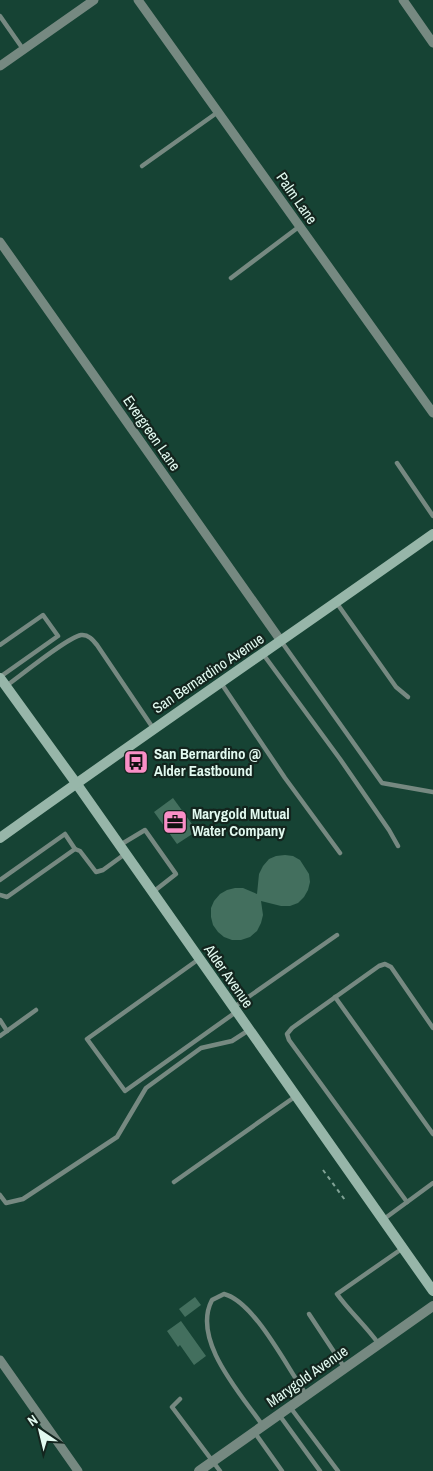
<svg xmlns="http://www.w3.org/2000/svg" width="433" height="1471" viewBox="0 0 433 1471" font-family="'Archivo Narrow',sans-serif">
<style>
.building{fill:#436f5e}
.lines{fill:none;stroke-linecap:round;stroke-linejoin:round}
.path{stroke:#81a396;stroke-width:2;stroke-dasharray:4 4;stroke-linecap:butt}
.service{stroke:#768981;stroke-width:4.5}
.minor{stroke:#768981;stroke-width:9}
.tertiary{stroke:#768981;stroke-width:10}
.secondary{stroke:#97b6a9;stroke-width:10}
.labels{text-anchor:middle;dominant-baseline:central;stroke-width:4.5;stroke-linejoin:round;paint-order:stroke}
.street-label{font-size:15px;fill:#e2faf0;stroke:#13251e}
.poi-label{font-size:15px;font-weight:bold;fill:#e2faf0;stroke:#13251e;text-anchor:start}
</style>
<rect width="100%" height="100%" fill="#164334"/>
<g class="building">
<polygon points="173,798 197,831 177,844 154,812"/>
<polygon points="285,855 293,856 300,860 309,874 310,882 308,890 304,897 298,903 290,906 281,906 261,901 263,915 261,923 257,931 250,937 241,940 232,940 224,937 218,932 213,925 211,917 211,908 214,901 220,894 227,890 235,888 243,888 257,894 259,874 263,866 269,859 276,856"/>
<polygon points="195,1297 201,1305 185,1317 179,1309"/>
<polygon points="181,1321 206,1356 194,1365 180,1345 178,1347 167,1331"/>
</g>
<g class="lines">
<polyline class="path" points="323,1170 345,1200"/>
<g class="service">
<polyline points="0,16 23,49"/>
<polyline points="142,166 218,112"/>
<polyline points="231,278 300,226"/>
<polyline points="397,463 433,516"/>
<polyline points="336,602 396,687 408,697"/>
<polyline points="281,641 382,783 433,792"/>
<polyline points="0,645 43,615 58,636 0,677"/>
<polyline points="263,654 340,759 389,830 398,846"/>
<polyline points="221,683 285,778 340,853"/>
<path d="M6,686C20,676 68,637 81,635C88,634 93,640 97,645L153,728"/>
<polyline points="120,845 145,830 176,874 153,892"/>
<polyline points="0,880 65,834 75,849 80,851 96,872 103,870 125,854"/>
<polyline points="0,895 7,897 75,849"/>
<polyline points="199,959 87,1039 125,1091 236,1012"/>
<polyline points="335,997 433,1134"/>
<polyline points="234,1007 337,935"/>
<polyline points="0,1020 7,1031"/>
<polyline points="0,1036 36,1010"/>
<polyline points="174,1182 296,1096"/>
<polyline points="0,1195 6,1203 23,1199 117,1137 146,1088 201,1048 232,1041 249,1030"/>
<polyline points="407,1202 289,1040 287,1034 292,1028 379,966 385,964 391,967 433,1028"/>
<polyline points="384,1219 433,1183"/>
<polyline points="309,1314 344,1367"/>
<path d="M378,1343C366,1326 349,1311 337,1294L403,1248"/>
<polyline points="180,1399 172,1407 220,1471"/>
<polyline points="290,1407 338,1471"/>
<polyline points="280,1416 320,1471"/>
<path d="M263,1426C241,1394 191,1340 212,1300L224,1294C255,1302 287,1368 306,1394"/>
<polyline points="255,1433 282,1471"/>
</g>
<g class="minor">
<polyline points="138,0 433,413"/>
<polyline points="403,0 433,43"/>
<polyline points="0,66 94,0"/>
<polyline points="0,242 281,641"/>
<polyline points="0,1360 78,1471"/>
</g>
<polyline class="tertiary" points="199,1471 433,1306"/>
<g class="secondary">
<polyline points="0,678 76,783 433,1291"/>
<path d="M0,838C143,735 289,636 433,534"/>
</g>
</g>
<defs>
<symbol id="bus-square" viewBox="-11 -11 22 22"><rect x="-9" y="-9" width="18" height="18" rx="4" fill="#fa8fc7" stroke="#13251e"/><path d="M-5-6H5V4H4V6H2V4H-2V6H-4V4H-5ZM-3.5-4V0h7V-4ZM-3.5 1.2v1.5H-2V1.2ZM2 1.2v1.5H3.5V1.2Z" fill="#111"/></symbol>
<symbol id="office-square" viewBox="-11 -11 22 22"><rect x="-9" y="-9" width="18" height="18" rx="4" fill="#fa8fc7" stroke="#13251e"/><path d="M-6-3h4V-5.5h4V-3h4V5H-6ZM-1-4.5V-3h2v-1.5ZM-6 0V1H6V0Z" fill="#111"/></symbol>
</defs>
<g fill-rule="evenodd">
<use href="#bus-square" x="122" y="748" width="28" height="28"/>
<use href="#office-square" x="161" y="808" width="28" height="28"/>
</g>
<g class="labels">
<g class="street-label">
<text transform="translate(297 198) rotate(55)">Palm Lane</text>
<text transform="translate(152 433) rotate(55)">Evergreen Lane</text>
<text transform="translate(208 673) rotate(-34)">San Bernardino Avenue</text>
<text transform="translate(229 976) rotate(55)">Alder Avenue</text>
<text transform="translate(307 1376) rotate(-35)">Marygold Avenue</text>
</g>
<g class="poi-label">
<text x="154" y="753">San Bernardino @<tspan x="154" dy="17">Alder Eastbound</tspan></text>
<text x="192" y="813">Marygold Mutual<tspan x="192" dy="17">Water Company</tspan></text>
</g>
</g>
<g transform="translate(40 1431) rotate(325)" stroke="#13251e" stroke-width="4" paint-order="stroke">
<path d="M0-4L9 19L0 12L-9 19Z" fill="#e2faf0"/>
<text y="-8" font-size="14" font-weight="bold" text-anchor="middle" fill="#e2faf0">N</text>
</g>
</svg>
